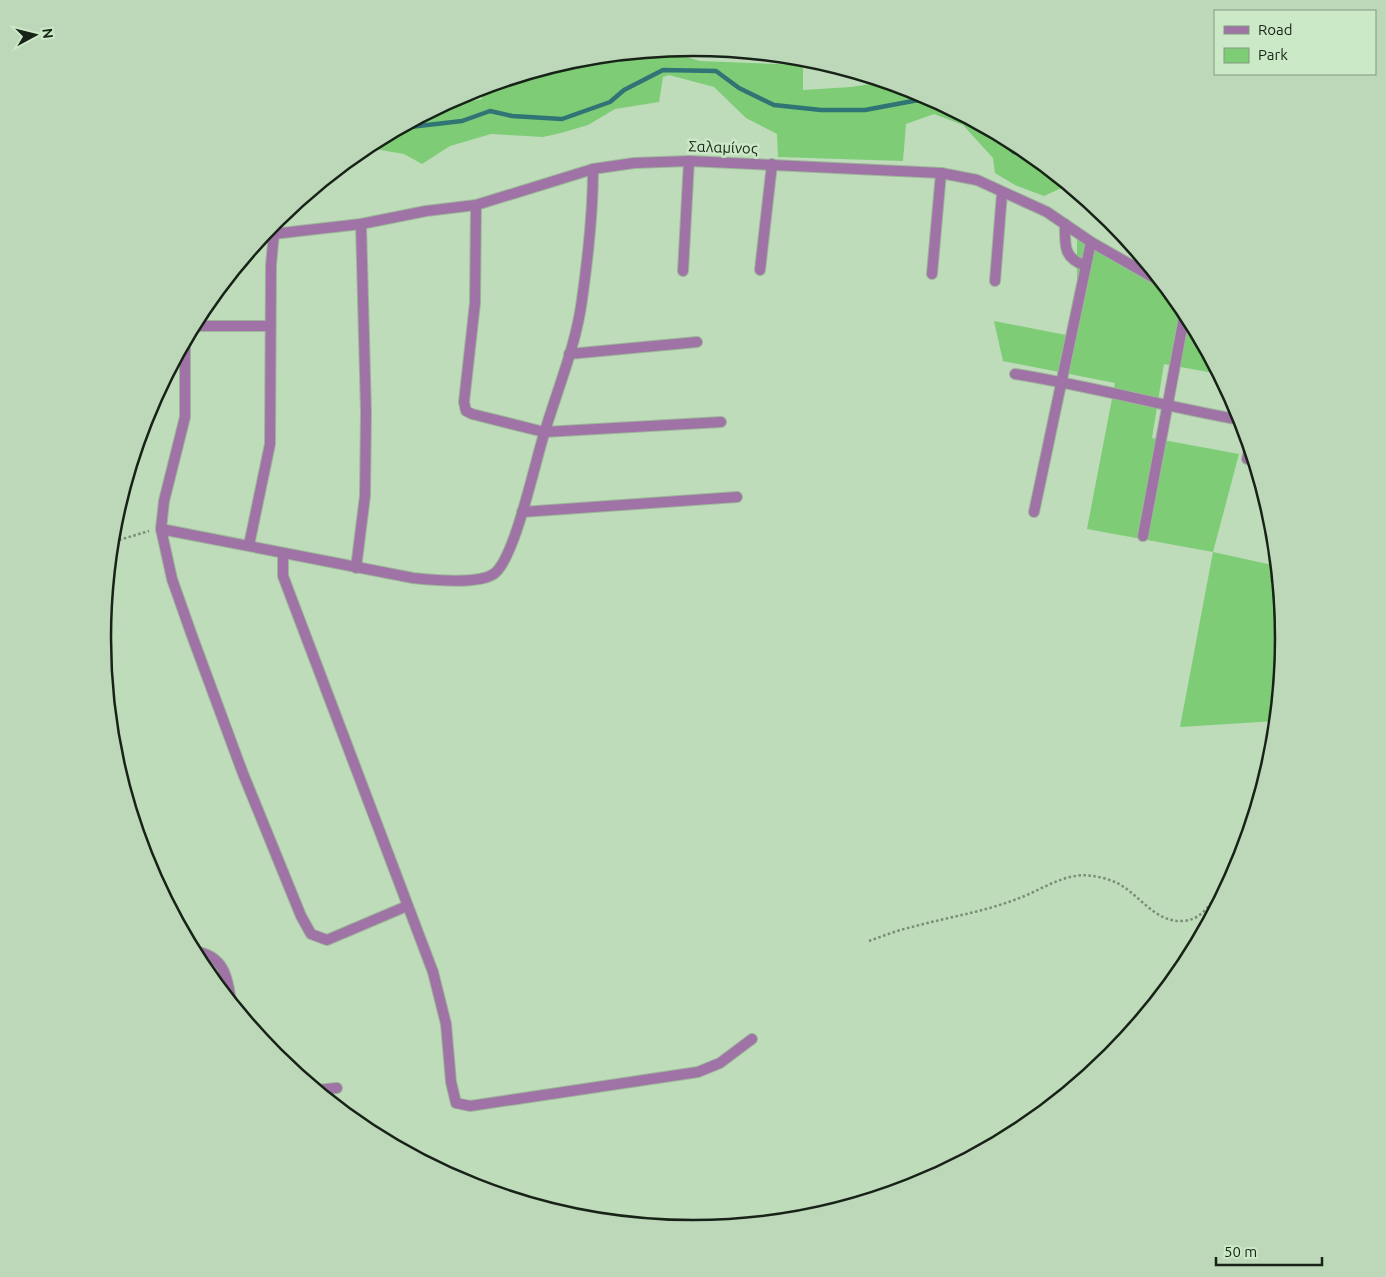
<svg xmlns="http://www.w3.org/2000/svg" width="1386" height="1277" viewBox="0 0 1386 1277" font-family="Ubuntu,sans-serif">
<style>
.green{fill:#7ecc76}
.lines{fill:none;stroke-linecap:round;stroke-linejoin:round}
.stream{stroke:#307475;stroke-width:4.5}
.street-casing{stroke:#9db699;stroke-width:12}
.path{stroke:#788d75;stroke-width:2.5;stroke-dasharray:2.5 2.5;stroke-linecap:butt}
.street{stroke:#9f73a6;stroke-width:10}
.labels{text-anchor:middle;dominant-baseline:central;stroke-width:5;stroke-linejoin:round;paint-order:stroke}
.street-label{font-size:15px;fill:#182317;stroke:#cbe8c7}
.rim{fill:none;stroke:#182317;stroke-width:2.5}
</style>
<rect width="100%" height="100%" fill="#bedbba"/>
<g class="green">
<polygon points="663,50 700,61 803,65 803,90 851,87 884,82 919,93 1022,147 1068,185 1044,196 1015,185 995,173 993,158 963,125 934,114 906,124 903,161 778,157 777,134 746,118 714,87 669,75 663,77 659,102 615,109 588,125 561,133 543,137 491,134 450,146 422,164 404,154 375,149 368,157 354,156 365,147 438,108 482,99 482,88 578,59"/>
<polygon points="1077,233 1160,281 1185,310 1219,374 1164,364 1152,438 1239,454 1213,552 1277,566 1284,639 1276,721 1180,727 1213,552 1087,529 1115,383 1003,361 994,321 1071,336 1077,306"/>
</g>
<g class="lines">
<g class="stream">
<polyline points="401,128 462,121 490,111 512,116 562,119 610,102 624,90 663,70 716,71 739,88 774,105 821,110 865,110 929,98"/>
<polyline points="991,131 1014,152 1038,161"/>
</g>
<defs>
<g id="street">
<polyline points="476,205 475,303 464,402 466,411 472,414 544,432 721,422"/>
<path d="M1065,224C1065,246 1063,258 1086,266"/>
<polyline points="264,235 361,224 426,211 476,205 593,169 634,163 689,161 941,173 977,180 1047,212 1091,242 1161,282"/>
<polyline points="760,270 772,164"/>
<polyline points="683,271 689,161"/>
<polyline points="932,274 941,173"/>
<polyline points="995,281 1002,193"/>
<polyline points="193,326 270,326"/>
<polyline points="185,341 185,417 164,501 161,529 172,579 191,633 242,771 301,916 311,934 327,940 407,906"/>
<polyline points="569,354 697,342"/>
<path d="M1015,374C1091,386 1166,407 1241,420"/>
<polyline points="1247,459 1250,447"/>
<polyline points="522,512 737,497"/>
<polyline points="1034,512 1091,242"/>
<path d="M161,529L413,578C432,580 480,585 495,573C516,555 535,461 545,431C558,388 576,345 582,300C588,257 593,212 593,169"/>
<polyline points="1143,536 1185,312"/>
<polyline points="249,545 270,444 271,265 274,233"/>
<polyline points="283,553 283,576 433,972 446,1024 451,1082 456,1103 470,1106 698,1072 720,1063 752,1039"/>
<polyline points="356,568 365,496 366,412 361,224"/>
<path d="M193,951C224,955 228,977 231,1003"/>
<polyline points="316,1090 337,1088"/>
</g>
</defs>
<use href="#street" class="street-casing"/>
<g class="path">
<polyline points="111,546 119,540 149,531"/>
<path d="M869,941C883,936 898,930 912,927C952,916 991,911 1029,894C1049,885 1070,872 1093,876C1100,877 1108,879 1115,882C1138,892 1154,923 1183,921C1211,919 1217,885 1236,871"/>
</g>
<use href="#street" class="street"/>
</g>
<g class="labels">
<g class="street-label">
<text transform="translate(723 147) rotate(2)">Σαλαμίνος</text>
</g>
</g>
<path d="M0 0H1386V1277H0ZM111 638a582 582 0 1 1 1164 0a582 582 0 1 1-1164 0Z" fill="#bdd8b9" fill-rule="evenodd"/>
<path class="rim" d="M111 638a582 582 0 1 1 1164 0a582 582 0 1 1-1164 0Z"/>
<rect x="1214" y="10" width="162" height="65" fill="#cbe8c7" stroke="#839981"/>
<rect x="1224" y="26" width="25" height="8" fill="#9f73a6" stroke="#839981"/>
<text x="1258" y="35" font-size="15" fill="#182317">Road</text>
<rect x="1224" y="48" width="25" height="15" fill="#7ecc76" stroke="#839981"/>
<text x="1258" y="60" font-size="15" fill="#182317">Park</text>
<g transform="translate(35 35) rotate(83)" stroke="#cbe8c7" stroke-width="4" paint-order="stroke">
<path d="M0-4L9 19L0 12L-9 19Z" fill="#182317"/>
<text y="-8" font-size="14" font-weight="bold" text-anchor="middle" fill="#182317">N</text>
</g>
<path d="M1216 1257v8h106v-8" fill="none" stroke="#182317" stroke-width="2.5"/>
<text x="1224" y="1257" font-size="15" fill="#182317" stroke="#cbe8c7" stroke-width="4" paint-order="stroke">50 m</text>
</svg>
